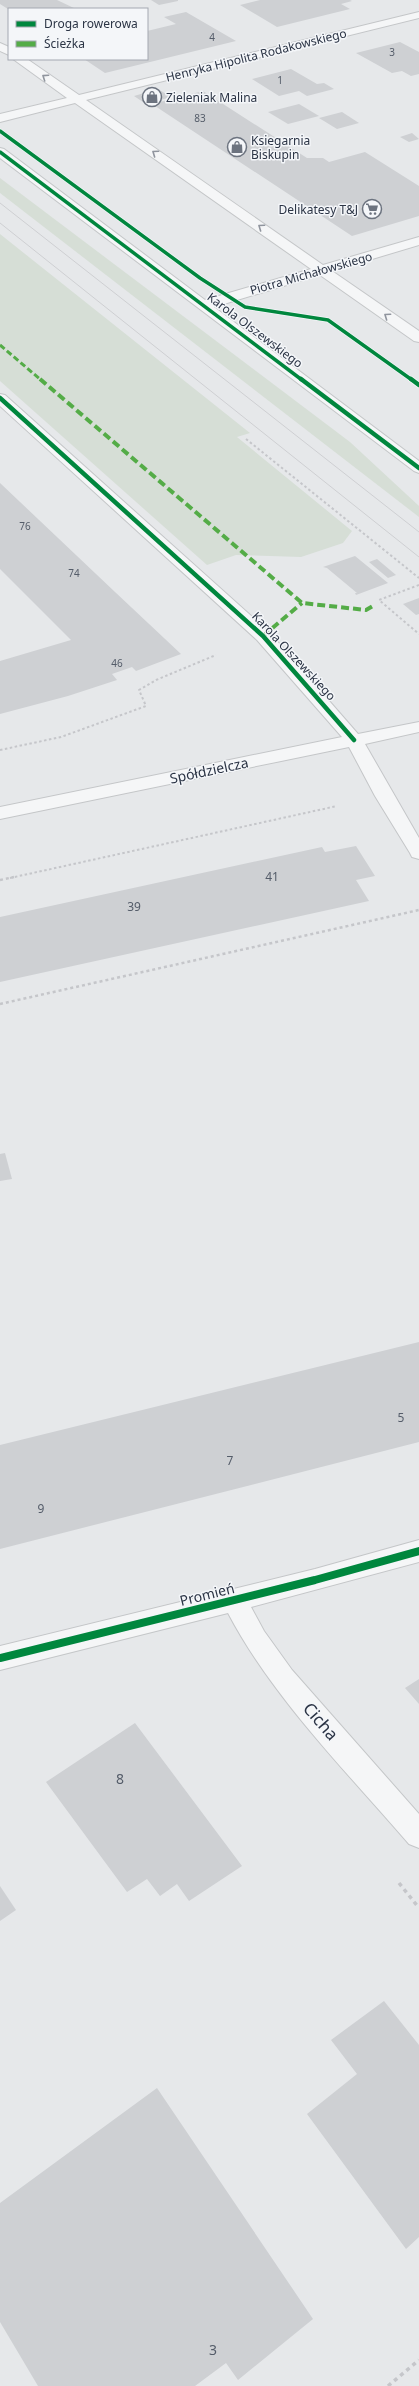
<svg xmlns="http://www.w3.org/2000/svg" width="419" height="2386" viewBox="0 0 419 2386" font-family="'Noto Sans',sans-serif">
<style>
.green{fill:#d6ded6}
.building{fill:#ced0d3}
.lines{fill:none;stroke-linecap:round;stroke-linejoin:round}
.minor-casing{stroke:#c4c6c8;stroke-width:2}
.path-far2{stroke:#c5c6ca;stroke-width:2;stroke-dasharray:2.5 2.5;stroke-linecap:butt}
.path-far1{stroke:#c5c6ca;stroke-width:2.5;stroke-dasharray:3 3;stroke-linecap:butt}
.path{stroke:#c5c6ca;stroke-width:3.5;stroke-dasharray:4 4;stroke-linecap:butt}
.minor{fill:#f5f6f7;fill-rule:evenodd}
.tram{stroke:#cecfd2;stroke-width:1}
.quiet-far1{stroke:#54ac47;stroke-width:3;stroke-dasharray:6 3;stroke-linecap:butt}
.quiet{stroke:#54ac47;stroke-width:4;stroke-dasharray:8 4;stroke-linecap:butt}
.cycleway-far2-casing{stroke:#f4f6f9;stroke-width:5}
.cycleway-far1-casing{stroke:#f4f6f9;stroke-width:6}
.cycleway-casing{stroke:#f4f6f9;stroke-width:10}
.cycleway-far2{stroke:#00873e;stroke-width:3.5}
.cycleway-far1{stroke:#00873e;stroke-width:4.5}
.cycleway{stroke:#00873e;stroke-width:8}
.oneway{stroke:#90959e}
.labels{text-anchor:middle;dominant-baseline:central;stroke-width:3;stroke-linejoin:round;paint-order:stroke}
.far-number-label{font-size:10px;fill:#545c69}
.far-street-label{font-size:12px;fill:#2b3445;stroke:#f4f6f9}
.far-poi-label{font-size:12px;fill:#2b3445;stroke:#f4f6f9;text-anchor:start}
.number-label{font-size:12px;fill:#545c69}
.street-label{font-size:14px;fill:#2b3445;stroke:#f4f6f9}
.near-number-label{font-size:14px;fill:#545c69}
.near-street-label{font-size:17px;fill:#2b3445;stroke:#f4f6f9}
</style>
<rect width="100%" height="100%" fill="#e6e8ea"/>
<g class="green">
<polygon points="0,178 350,442 419,506 419,517 0,193"/>
<polygon points="0,234 250,433 237,437 352,531 343,543 301,557 236,555 207,565 0,381"/>
</g>
<g class="building">
<polygon points="0,0 57,0 76,9 8,9 0,4"/>
<polygon points="151,0 178,0 178,1 159,5"/>
<polygon points="260,0 350,0 352,1 341,4 350,9 277,27 240,5"/>
<polygon points="186,12 236,41 105,73 84,59 147,59 147,31 176,24 164,17"/>
<polygon points="400,42 419,52 419,74 411,76 402,71 392,73 356,53"/>
<polygon points="291,69 317,84 324,83 334,89 307,96 299,91 279,96 252,79"/>
<polygon points="158,89 171,97 146,104 134,96"/>
<polygon points="203,91 307,158 323,158 329,162 365,152 419,186 419,216 352,236 152,104"/>
<polygon points="299,104 319,116 288,124 268,112"/>
<polygon points="342,112 359,123 337,129 319,118"/>
<polygon points="412,133 419,139 409,142 400,137"/>
<polygon points="0,483 115,592 181,654 136,671 132,667 112,674 117,680 68,696 0,714 0,661 71,640 0,569"/>
<polygon points="355,556 388,583 356,595 355,593 357,593 327,568 323,567"/>
<polygon points="377,559 396,575 388,578 369,562"/>
<polygon points="419,598 419,614 416,615 403,604"/>
<polygon points="356,846 375,876 356,880 369,901 0,982 0,917 322,847 325,852"/>
<polygon points="5,1153 12,1179 0,1181 0,1154"/>
<polygon points="419,1342 419,1442 0,1549 0,1445"/>
<polygon points="419,1679 419,1704 405,1688"/>
<polygon points="135,1723 242,1866 189,1901 177,1884 160,1896 147,1879 127,1892 46,1782"/>
<polygon points="0,1886 16,1910 0,1921"/>
<polygon points="384,2001 419,2045 419,2237 406,2249 307,2114 357,2074 331,2040"/>
<polygon points="157,2088 313,2319 238,2380 226,2363 195,2386 38,2386 0,2322 0,2203"/>
</g>
<g class="lines">
<defs>
<g id="minor">
<polygon points="419,12 419,18 86,100 323,265 419,237 419,245 332,271 419,331 419,342 414,341 320,275 214,307 419,461 419,473 414,471 0,158 0,148 4,149 205,300 311,269 75,103 0,122 0,114 67,98 13,59 27,59 79,95"/>
<polygon points="0,43 9,47 9,55 0,51"/>
<polygon points="0,394 5,395 269,632 358,734 419,722 419,732 365,744 419,838 419,859 412,857 410,853 375,796 349,747 0,819 0,807 342,737 257,640 0,406"/>
<path d="M419,1540V1562L251,1607L264,1631L292,1670L419,1814V1848L409,1844C347,1772 272,1697 228,1613L0,1670V1646L315,1569Z"/>
</g>
</defs>
<use href="#minor" class="minor-casing"/>
<g class="path-far2">
<polyline points="246,439 419,578"/>
<polyline points="419,585 379,600 419,634"/>
<polyline points="0,750 61,737 146,706 139,690 156,680 216,655"/>
<polyline points="10,878 337,806"/>
</g>
<g class="path-far1">
<polyline points="0,880 14,877"/>
<polyline points="0,1004 419,910"/>
</g>
<g class="path">
<polyline points="399,1883 419,1908"/>
<polyline points="388,2386 419,2360"/>
</g>
<use href="#minor" class="minor"/>
<g class="tram">
<polyline points="0,203 419,532"/>
<polyline points="0,223 419,557"/>
</g>
<polyline class="quiet-far1" points="0,345 41,380"/>
<g class="quiet">
<polyline points="40,379 302,603 366,610 373,606"/>
<polyline points="263,636 302,603"/>
</g>
<defs>
<g id="cycleway-far2">
<polyline points="0,131 200,278 245,307 328,320 412,380"/>
<polyline points="0,152 302,380"/>
</g>
<g id="cycleway-far1">
<polyline points="301,379 419,468"/>
<polyline points="411,379 419,385"/>
<polyline points="0,398 263,636 354,740"/>
</g>
<polyline id="cycleway" points="0,1658 315,1580 419,1551"/>
</defs>
<use href="#cycleway-far2" class="cycleway-far2-casing"/>
<use href="#cycleway-far1" class="cycleway-far1-casing"/>
<use href="#cycleway" class="cycleway-casing"/>
<use href="#cycleway-far2" class="cycleway-far2"/>
<use href="#cycleway-far1" class="cycleway-far1"/>
<use href="#cycleway" class="cycleway"/>
</g>
<defs><path id="oneway-chevron" d="M-2-3.5L2.5 0L-2 3.5" fill="none" stroke-width="1.6" stroke-linecap="round" stroke-linejoin="round"/></defs>
<g class="oneway">
<use href="#oneway-chevron" transform="translate(45 77) rotate(-146)"/>
<use href="#oneway-chevron" transform="translate(155 153) rotate(-145)"/>
<use href="#oneway-chevron" transform="translate(261 227) rotate(-145)"/>
<use href="#oneway-chevron" transform="translate(387 316) rotate(-145)"/>
</g>
<defs>
<symbol id="shop-ring" viewBox="-11 -11 22 22"><circle r="9.5" fill="#f4f6f9" stroke="#6c737f" stroke-width="1.5"/><path d="M-5-2.5h2.3a2.7 3.5 0 0 1 5.4 0H5L5.5 6h-11ZM-1.5-2.5h3a1.5 2.3 0 0 0-3 0Z" fill="#6c737f"/></symbol>
<symbol id="supermarket-ring" viewBox="-11 -11 22 22"><circle r="9.5" fill="#f4f6f9" stroke="#6c737f" stroke-width="1.5"/><path d="M-6-5.5h2.5l.6 2H6L4.5 2H-2.5L-4.4-4H-6ZM-1.5 3.2a1.3 1.3 0 1 0 .1 0ZM3 3.2a1.3 1.3 0 1 0 .1 0Z" fill="#6c737f"/></symbol>
</defs>
<g fill-rule="evenodd">
<use href="#shop-ring" x="141" y="86" width="22" height="22"/>
<use href="#shop-ring" x="226" y="136" width="22" height="22"/>
<use href="#supermarket-ring" x="361" y="198" width="22" height="22"/>
</g>
<g class="labels">
<g class="far-number-label">
<text x="212" y="37">4</text>
<text x="392" y="52">3</text>
<text x="280" y="80">1</text>
<text x="200" y="118">83</text>
<text x="25" y="526">76</text>
<text x="74" y="573">74</text>
<text x="117" y="663">46</text>
</g>
<g class="far-street-label">
<text transform="translate(256 55) rotate(-14)">Henryka Hipolita Rodakowskiego</text>
<text transform="translate(311 273) rotate(-16)">Piotra Michałowskiego</text>
<text transform="translate(255 330) rotate(37)">Karola Olszewskiego</text>
<text transform="translate(294 656) rotate(47)">Karola Olszewskiego</text>
</g>
<g class="far-poi-label">
<text x="166" y="97">Zieleniak Malina</text>
<text x="251" y="140">Ksiegarnia<tspan x="251" dy="14">Biskupin</tspan></text>
<text x="358" y="209" text-anchor="end">Delikatesy T&amp;J</text>
</g>
<g class="number-label">
<text x="272" y="876">41</text>
<text x="134" y="906">39</text>
<text x="401" y="1417">5</text>
<text x="230" y="1460">7</text>
<text x="41" y="1508">9</text>
</g>
<g class="street-label">
<text transform="translate(209 770) rotate(-12)">Spółdzielcza</text>
<text transform="translate(207 1594) rotate(-14)">Promień</text>
</g>
<g class="near-number-label">
<text x="120" y="1778">8</text>
<text x="213" y="2349">3</text>
</g>
<g class="near-street-label">
<text transform="translate(321 1721) rotate(49)">Cicha</text>
</g>
</g>
<rect x="8" y="8" width="140" height="52" fill="#f4f6f9" stroke="#a4a8b1"/>
<rect x="16" y="21" width="20" height="6" fill="#00873e" stroke="#a4a8b1"/>
<text x="44" y="28" font-size="12" fill="#2b3445">Droga rowerowa</text>
<rect x="16" y="41" width="20" height="6" fill="#54ac47" stroke="#a4a8b1"/>
<text x="44" y="48" font-size="12" fill="#2b3445">Ścieżka</text>
</svg>
